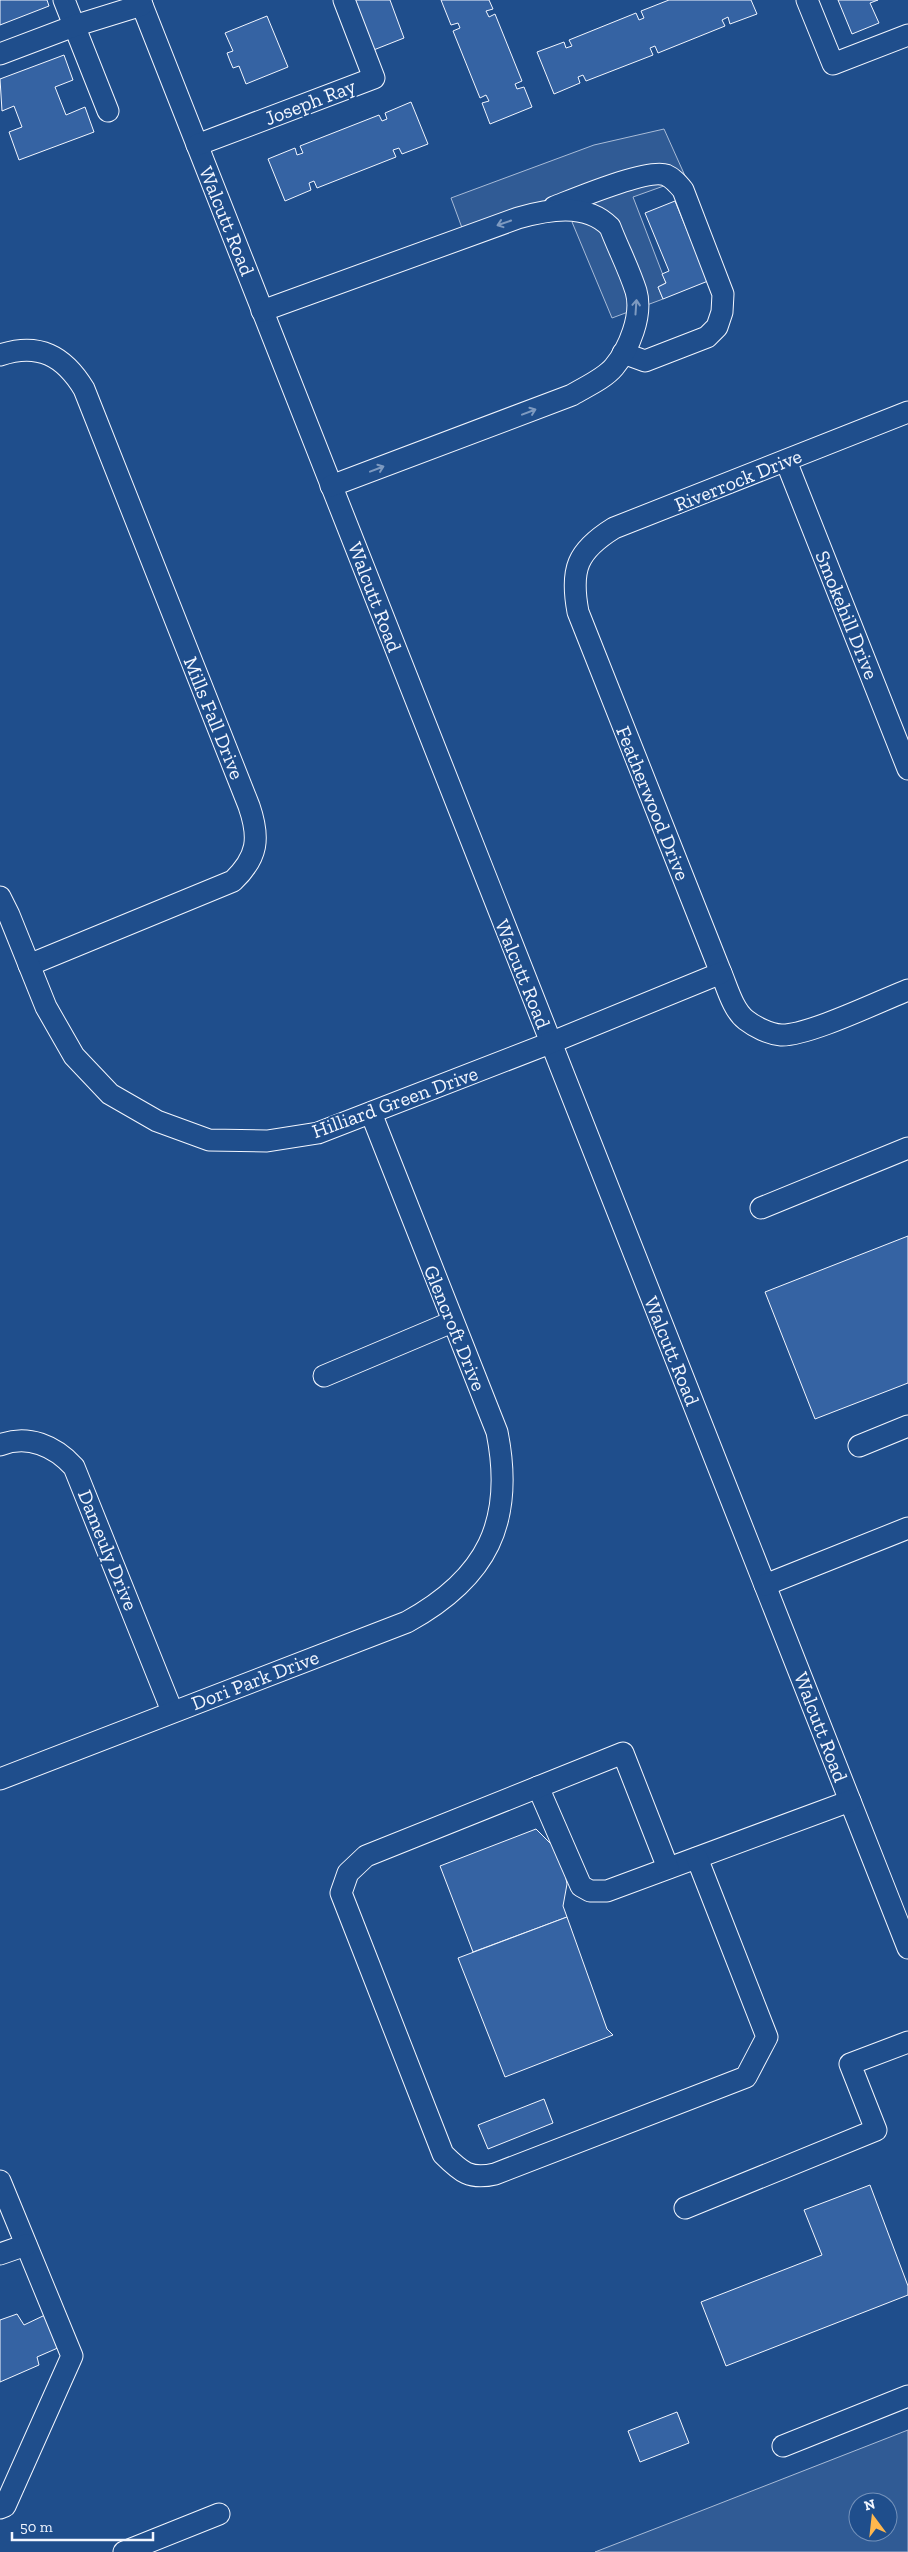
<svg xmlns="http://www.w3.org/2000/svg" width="908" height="2552" viewBox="0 0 908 2552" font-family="'Zilla Slab',serif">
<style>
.parking{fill:#305b95;stroke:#a8bbd7;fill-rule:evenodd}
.building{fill:#3563a3;stroke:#f2f6ff}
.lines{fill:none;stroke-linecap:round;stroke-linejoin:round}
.minor-casing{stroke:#f2f6ff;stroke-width:23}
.minor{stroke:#1f4e8c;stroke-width:21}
.oneway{stroke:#7e9ac0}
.labels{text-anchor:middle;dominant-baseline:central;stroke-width:4;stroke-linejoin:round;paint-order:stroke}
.street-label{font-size:20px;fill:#f2f6ff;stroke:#1f4e8c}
</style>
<rect width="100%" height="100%" fill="#1f4e8c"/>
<g class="parking">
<polygon points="664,129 686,178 633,197 666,283 658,287 663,299 612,318 572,222 590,214 465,236 451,198 594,145"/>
<path d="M908,2430V2552H595L675,2521ZM858,2502H888V2532H858Z"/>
</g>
<g class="building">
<polygon points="0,0 47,0 49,6 0,25"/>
<polygon points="351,0 390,0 404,38 371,51"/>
<polygon points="441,0 489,0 493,9 486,11 489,17 495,14 522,81 515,84 517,89 524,87 532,107 490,124 482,103 489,101 486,95 480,98 453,31 460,28 458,23 451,25"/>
<polygon points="669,0 751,0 757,14 730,24 728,17 722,20 725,26 658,53 655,46 650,48 653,55 586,81 583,75 578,77 580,83 554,94 537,52 564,42 566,48 572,46 569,40 636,13 639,20 644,18 641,11"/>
<polygon points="838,0 878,0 870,3 879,23 852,34"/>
<polygon points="267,16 288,67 246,84 239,66 233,68 230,61 227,53 233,51 225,33"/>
<polygon points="64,55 73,80 55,87 66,115 85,107 94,132 19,160 9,132 22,127 14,106 2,111 0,79"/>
<polygon points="411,102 428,144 402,154 399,148 393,150 396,157 317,188 314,181 309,183 311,190 285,201 268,159 295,148 297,155 303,153 300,146 379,115 382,121 387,119 385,113"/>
<polygon points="675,201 708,281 663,299 658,287 666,283 662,274 669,271 645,213"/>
<polygon points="908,1236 908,1383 815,1419 765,1292"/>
<polygon points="536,1829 552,1845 563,1863 567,1884 563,1906 567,1917 473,1952 440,1866"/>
<polygon points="567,1917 607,2029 613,2035 505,2077 458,1958"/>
<polygon points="544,2099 553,2123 488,2149 478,2125"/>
<polygon points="870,2185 908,2286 908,2295 726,2366 701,2302 822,2255 804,2210"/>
<polygon points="17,2314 24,2325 45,2315 60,2347 37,2357 39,2365 0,2382 0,2320"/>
<polygon points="677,2412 689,2443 640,2462 628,2431"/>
</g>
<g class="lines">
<defs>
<g id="minor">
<polyline points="64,0 108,111"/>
<polyline points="140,0 908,1948"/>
<polyline points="807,0 833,64 908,35"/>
<polyline points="0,54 74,26 142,5"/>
<polyline points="197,145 374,78 344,0"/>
<path d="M554,207C575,199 648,168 666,175C673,178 678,184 683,190L723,294L722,312L717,327L707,337L645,361L623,353"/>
<path d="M262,311L518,218C547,210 586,202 610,227C618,248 629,269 636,291C643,315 629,349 614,367C604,379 585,387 572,395L331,486"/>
<path d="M0,355C39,342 64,356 84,389L249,806C260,838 258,857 233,881L29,965"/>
<path d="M908,412L614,528C577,551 570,569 578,612L721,973C727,987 733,1010 746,1020C755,1027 769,1034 781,1035C808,1036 880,1001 908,990"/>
<polyline points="786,461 908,769"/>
<polyline points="0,897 9,915 46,1007 74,1056 110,1094 157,1121 209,1140 267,1141 318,1133 550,1043 721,973"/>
<polyline points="761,1208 908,1148"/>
<polyline points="324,1376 452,1322"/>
<path d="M0,1445C28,1434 55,1446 74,1467L172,1711"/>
<polyline points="859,1446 908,1426"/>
<polyline points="765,1585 908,1528"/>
<path d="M0,1779L407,1622C487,1578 515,1522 497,1432L371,1113"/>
<polyline points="538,1787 581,1886 590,1891 607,1891 850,1801"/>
<path d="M668,1868L623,1753L366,1856L348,1873L341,1893L443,2154C461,2172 470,2180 495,2174L746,2077L767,2037L697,1858"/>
<polyline points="0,2181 72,2356 5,2506 0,2508"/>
<polyline points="685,2208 876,2130 850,2064 908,2042"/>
<polyline points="0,2254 26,2245"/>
<polyline points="783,2446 908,2396"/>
<polyline points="124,2552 219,2514"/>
</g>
</defs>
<use href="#minor" class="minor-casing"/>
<use href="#minor" class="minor"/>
</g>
<defs><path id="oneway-shaft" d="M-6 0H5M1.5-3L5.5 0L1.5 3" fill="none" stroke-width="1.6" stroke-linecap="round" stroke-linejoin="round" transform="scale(1.25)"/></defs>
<g class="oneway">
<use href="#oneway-shaft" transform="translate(504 223) rotate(161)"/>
<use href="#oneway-shaft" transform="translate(636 307) rotate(-86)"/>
<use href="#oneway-shaft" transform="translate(529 412) rotate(-21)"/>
<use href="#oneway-shaft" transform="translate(377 469) rotate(-21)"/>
</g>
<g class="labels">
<g class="street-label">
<text transform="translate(310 102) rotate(-21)">Joseph Ray</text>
<text transform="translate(227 221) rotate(68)">Walcutt Road</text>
<text transform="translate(738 480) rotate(-22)">Riverrock Drive</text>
<text transform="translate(375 597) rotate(69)">Walcutt Road</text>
<text transform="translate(847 615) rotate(68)">Smokehill Drive</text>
<text transform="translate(214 718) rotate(68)">Mills Fall Drive</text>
<text transform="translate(653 803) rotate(68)">Featherwood Drive</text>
<text transform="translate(523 974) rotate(68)">Walcutt Road</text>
<text transform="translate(395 1102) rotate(-20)">Hilliard Green Drive</text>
<text transform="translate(455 1328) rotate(68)">Glencroft Drive</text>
<text transform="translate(672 1351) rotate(68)">Walcutt Road</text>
<text transform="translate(108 1550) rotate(68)">Dameuly Drive</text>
<text transform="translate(255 1680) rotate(-21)">Dori Park Drive</text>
<text transform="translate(821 1727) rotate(69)">Walcutt Road</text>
</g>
</g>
<g transform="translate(873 2517) rotate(345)"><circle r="24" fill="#1f4e8c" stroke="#7391ba"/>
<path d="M0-4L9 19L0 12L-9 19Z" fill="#ffb74d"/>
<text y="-8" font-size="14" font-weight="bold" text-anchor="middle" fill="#f2f6ff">N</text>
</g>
<path d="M12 2532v8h141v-8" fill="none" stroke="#f2f6ff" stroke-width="2.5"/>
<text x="20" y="2532" font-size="15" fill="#f2f6ff" stroke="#1f4e8c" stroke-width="4" paint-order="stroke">50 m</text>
</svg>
